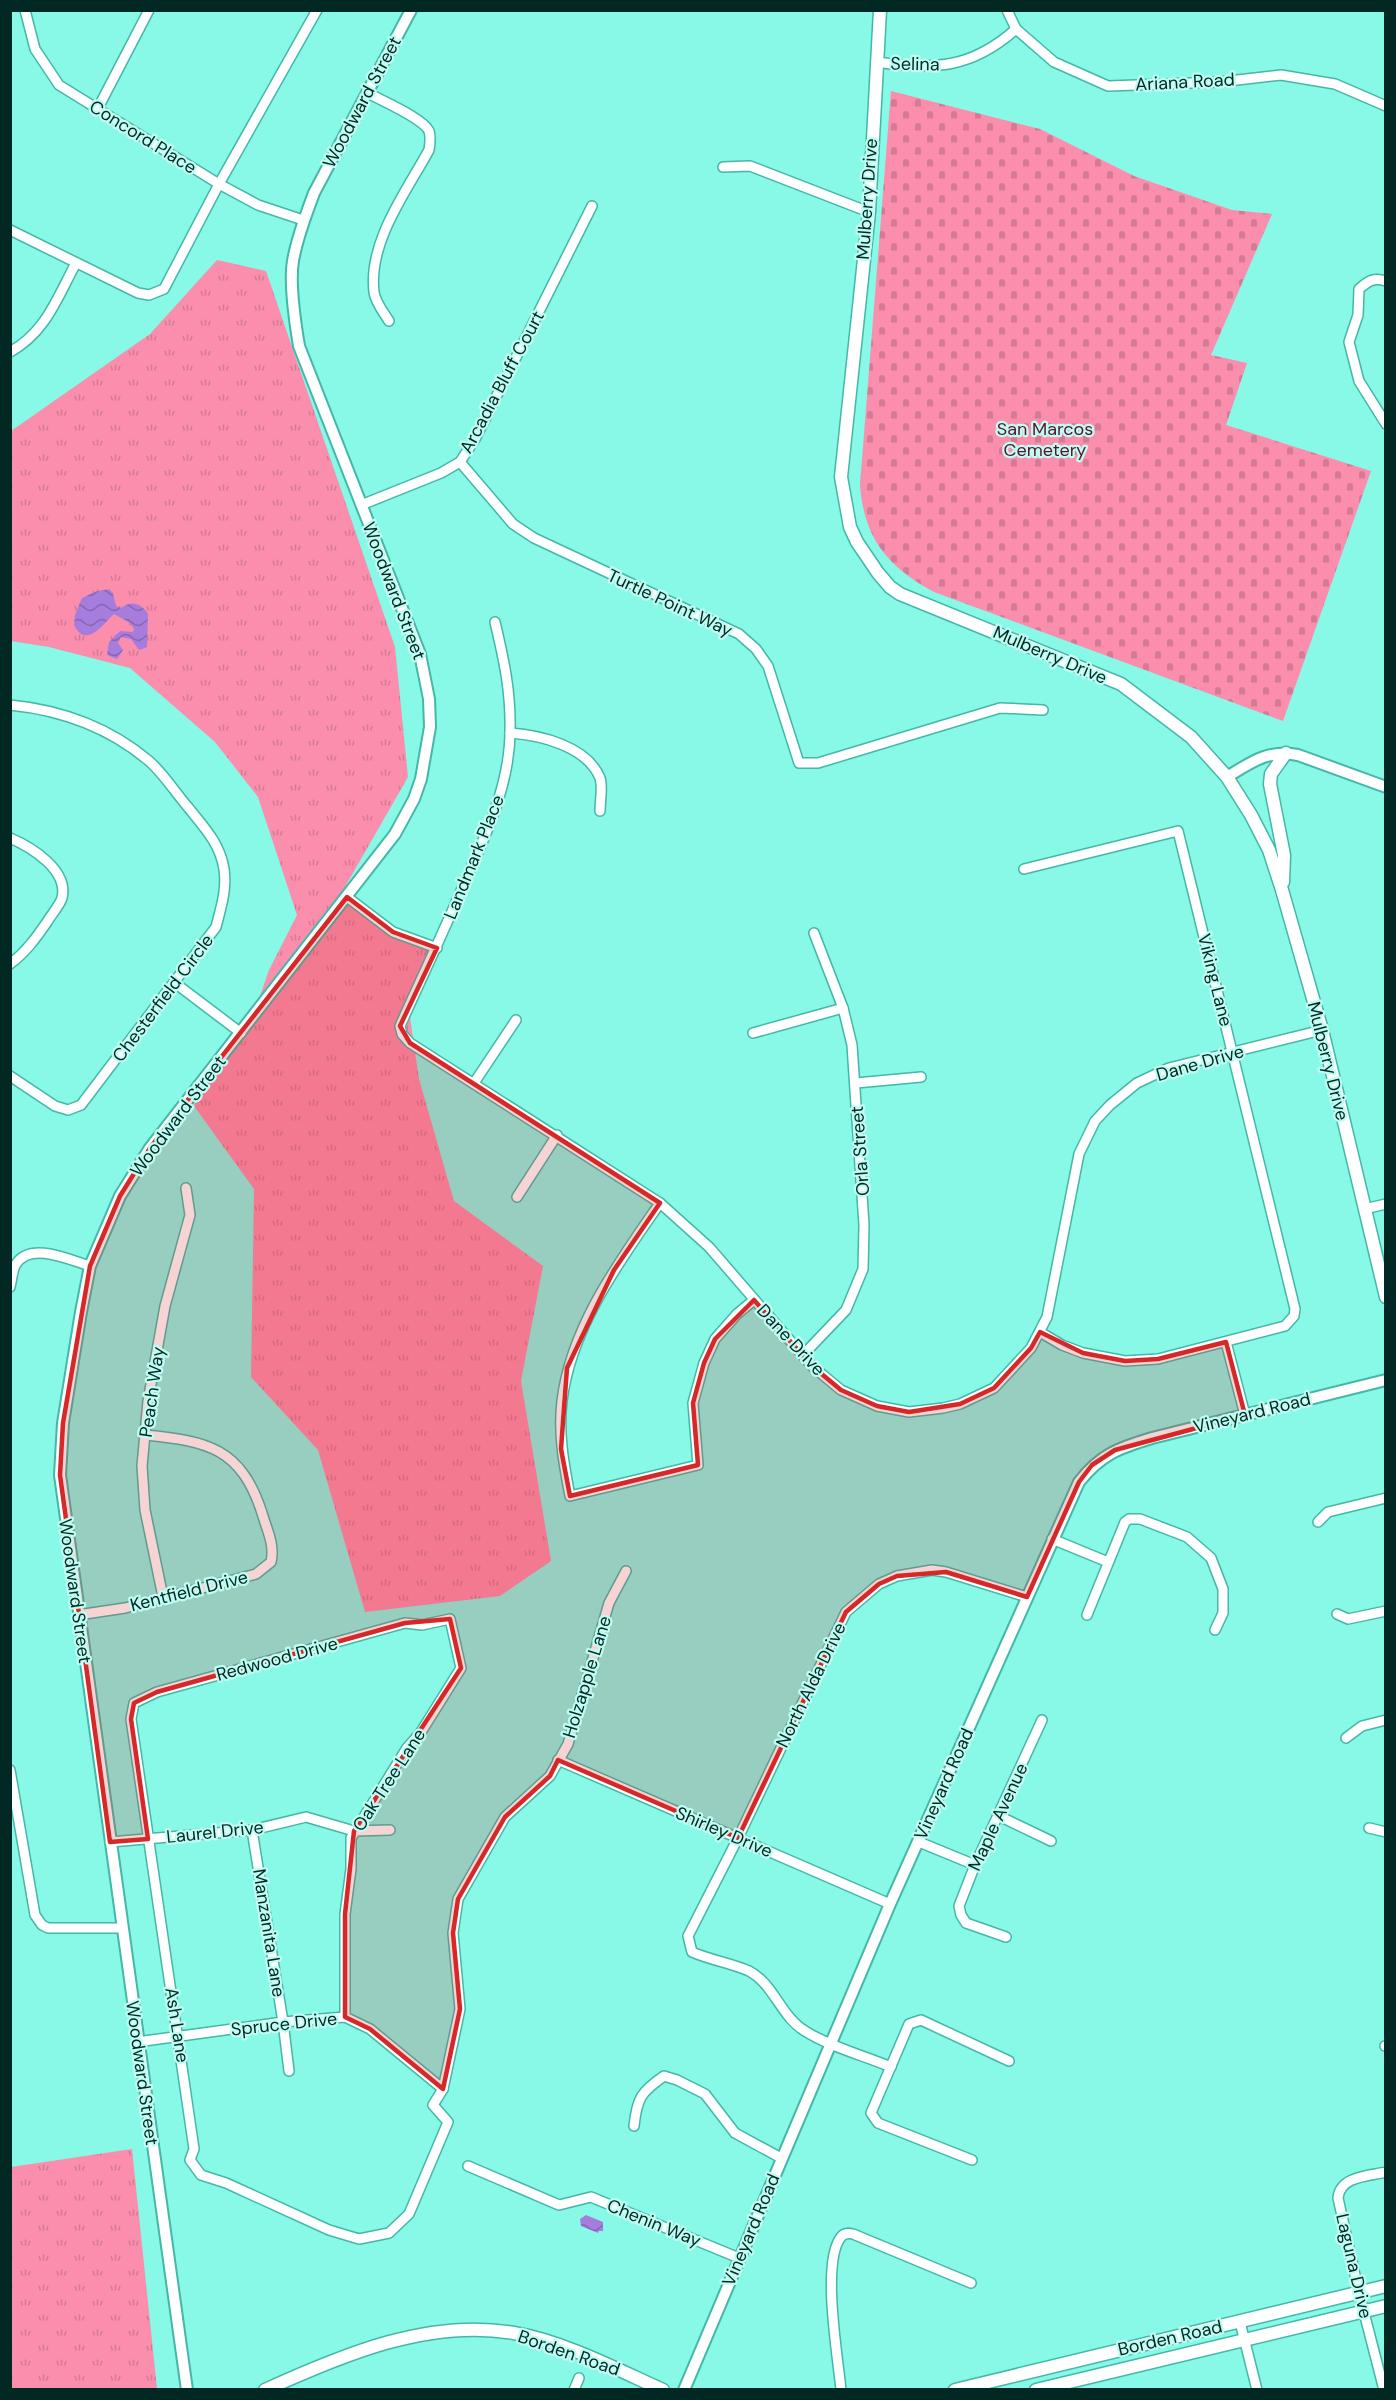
<svg xmlns="http://www.w3.org/2000/svg" width="1396" height="2400" viewBox="0 0 1396 2400" font-family="'DM Sans',sans-serif">
<style>
.grass{fill:url(#grass-tufts)}
.cemetery{fill:url(#cemetery-stones)}
.water{fill:url(#water-waves)}
.lines{fill:none;stroke-linecap:round;stroke-linejoin:round}
.minor-casing{stroke:#43b8a8;stroke-width:12}
.tertiary-casing{stroke:#43b8a8;stroke-width:14}
.secondary-casing{stroke:#43b8a8;stroke-width:15}
.minor{stroke:#fff;stroke-width:9}
.tertiary{stroke:#fff;stroke-width:10}
.secondary{stroke:#fff;stroke-width:12}
.marked{fill:#d62828;fill-opacity:0.2;stroke:#d62828;stroke-width:4.5;stroke-linejoin:round}
.labels{text-anchor:middle;dominant-baseline:central;stroke-width:4.5;stroke-linejoin:round;paint-order:stroke}
.street-label{font-size:18px;fill:#022824;stroke:#bffdf2}
.park-label{font-size:18px;fill:#59122d;stroke:#bffdf2}
</style>
<defs>
<pattern id="grass-tufts" width="24" height="20" patternUnits="userSpaceOnUse" patternTransform="scale(1.5)"><rect width="24" height="20" fill="#fa8eac"/><path d="M3 7l-1-3M5 7V3M7 7l1-3M15 17l-1-3M17 17v-4M19 17l1-3" fill="none" stroke="#d57a94"/></pattern>
<pattern id="cemetery-stones" width="16" height="16" patternUnits="userSpaceOnUse" patternTransform="scale(1.5)"><rect width="16" height="16" fill="#fa8eac"/><path d="M2 7V4a2 2 0 0 1 4 0v3zM10 15v-3a2 2 0 0 1 4 0v3z" fill="#d57a94"/></pattern>
<pattern id="water-waves" width="16" height="10" patternUnits="userSpaceOnUse" patternTransform="scale(1.5)"><rect width="16" height="10" fill="#a67cdd"/><path d="M0 5q4-4 8 0t8 0" fill="none" stroke="#8566b3"/></pattern>
</defs>
<rect width="100%" height="100%" fill="#88f8e7"/>
<g class="grass">
<polygon points="217,260 266,271 395,647 408,777 322,927 346,897 386,927 436,948 409,1010 419,1079 454,1201 543,1266 521,1381 551,1561 500,1596 365,1612 318,1450 251,1377 254,1189 194,1106 252,1019 269,970 297,915 258,797 215,742 130,668 49,647 11,641 11,431 150,334"/>
<polygon points="132,2149 157,2389 11,2389 11,2167"/>
</g>
<path class="cemetery" d="M891,91L1040,129L1134,176L1232,210L1272,214L1211,355L1247,363L1226,425L1371,471L1283,721L934,592C888,567 864,539 860,485Z"/>
<g class="water">
<path d="M109,589L113,593L116,606L121,608C132,600 141,603 148,614L147,647L139,650L131,639L121,637L118,643L123,650L117,659L107,655L109,642L120,631L133,632L134,629L130,623L114,614C104,623 86,650 74,625L75,615L82,598L94,592Z"/>
<polygon points="586,2215 603,2222 603,2231 599,2231 598,2233 581,2226 580,2219"/>
</g>
<g class="lines">
<defs>
<g id="minor">
<polyline points="25,10 35,49 59,85 219,184 258,205 303,220"/>
<polyline points="1007,10 1016,29 1054,62 1108,86 1220,82 1281,75 1335,84 1386,106"/>
<path d="M876,62C934,70 971,69 1016,29"/>
<path d="M368,93C382,101 423,118 429,131C431,137 430,144 429,150C406,192 368,242 374,292C375,302 384,313 389,321"/>
<polyline points="97,110 149,10"/>
<polyline points="723,167 750,166 869,212"/>
<polyline points="10,230 138,293 149,295 164,289 219,184 317,10"/>
<path d="M1386,281C1374,277 1368,281 1359,289L1358,315L1349,342L1359,381L1386,424"/>
<path d="M10,352C46,332 57,298 76,263"/>
<polyline points="460,462 513,524 534,538 739,634 756,649 768,666 799,763 818,763 1000,708 1043,710"/>
<polyline points="361,505 441,473 460,462 475,439 592,206"/>
<path d="M495,622C504,660 511,692 510,731C510,783 487,833 466,879C445,929 422,977 400,1026L402,1034L410,1043L660,1203L709,1247L812,1366L841,1390L877,1406L909,1412L943,1408L960,1404L994,1388L1031,1348L1047,1317L1079,1154L1095,1121L1110,1105L1137,1083L1169,1068L1322,1030"/>
<path d="M10,705C61,710 110,728 149,761C163,773 175,792 187,806C203,826 220,843 224,869C227,890 221,907 216,927L81,1105L68,1110L55,1106L10,1076"/>
<path d="M510,733C540,735 587,746 600,778C603,787 600,802 600,811"/>
<path d="M10,838C31,847 69,870 62,898C60,905 51,915 47,922C36,938 26,952 10,964"/>
<polyline points="1024,869 1178,831 1295,1309 1294,1316 1285,1326 1158,1359 1125,1361 1083,1353 1062,1345 1040,1332"/>
<polyline points="347,897 393,932 437,948"/>
<polyline points="175,983 241,1033"/>
<polyline points="753,1033 843,1008"/>
<polyline points="474,1083 516,1020"/>
<polyline points="856,1083 921,1077"/>
<polyline points="517,1197 557,1135"/>
<path d="M660,1203C619,1262 571,1327 562,1401C558,1433 564,1465 570,1496L698,1465L693,1403L704,1363L715,1339L737,1314L754,1300"/>
<polyline points="1364,1209 1386,1204"/>
<path d="M10,1287C12,1280 12,1270 16,1264C31,1241 70,1260 90,1266"/>
<polyline points="1226,1342 1245,1415"/>
<polyline points="803,1355 846,1310 863,1269 864,1225 852,1045 843,1008 814,933"/>
<polyline points="1318,1522 1328,1512 1386,1498"/>
<polyline points="1052,1539 1108,1562"/>
<polyline points="163,1597 145,1510 142,1466 148,1401 165,1306 190,1215 186,1188"/>
<polyline points="1337,1614 1348,1619 1386,1611"/>
<path d="M78,1615L125,1608L256,1574L271,1562C275,1545 267,1530 262,1513C241,1448 208,1441 145,1435"/>
<polyline points="1087,1615 1125,1522 1129,1519 1140,1519 1187,1537 1211,1558 1223,1589 1223,1613 1215,1630"/>
<polyline points="1346,1738 1362,1726 1386,1720"/>
<polyline points="558,1760 890,1904"/>
<polyline points="10,1770 35,1915 42,1925 48,1928 122,1928"/>
<polyline points="999,1816 1051,1841"/>
<polyline points="1369,1828 1386,1832"/>
<polyline points="252,1830 283,2022 289,2071"/>
<polyline points="110,1842 252,1830 306,1817 354,1831 390,1830"/>
<polyline points="919,1842 975,1865"/>
<polyline points="1006,1937 966,1923 961,1915 959,1906 975,1865 1042,1720"/>
<polyline points="345,2017 345,1914 351,1869 351,1838 407,1748 421,1732 461,1668 450,1619 422,1625 405,1623 157,1692 134,1703 131,1719 194,2149 190,2160 201,2175 226,2183 329,2230 359,2239 389,2233 409,2214 448,2122 433,2105 443,2089 460,2009 453,1933 458,1899 505,1817 550,1776 568,1744 609,1603 626,1571"/>
<polyline points="137,2042 283,2022 345,2017 370,2029 443,2089"/>
<polyline points="1385,2046 1386,2046"/>
<path d="M891,2067C865,2056 828,2046 805,2031C781,2017 774,1984 749,1971C731,1963 710,1960 692,1952L688,1936L738,1838L846,1612L879,1584L897,1576L932,1570L946,1572L1027,1597"/>
<path d="M634,2126C637,2098 641,2092 664,2076L677,2080L705,2094L735,2133L781,2158"/>
<polyline points="972,2160 878,2123 871,2113 909,2024 921,2020 1009,2061"/>
<polyline points="468,2166 559,2205 591,2197 739,2258"/>
<polyline points="1240,2322 1257,2390"/>
<polyline points="574,2390 579,2378"/>
<path d="M841,2390C838,2357 821,2262 841,2237C844,2233 849,2233 853,2234L971,2283"/>
<path d="M1384,2390L1359,2293L1338,2198C1340,2176 1369,2176 1386,2172"/>
</g>
<g id="tertiary">
<path d="M1227,777C1253,761 1267,750 1298,755L1386,787"/>
<path d="M187,2390L60,1475L63,1423L81,1312L90,1266L120,1196L150,1148L395,834L414,799L421,779L430,727L429,699L420,654L299,346C295,322 289,284 293,261C297,237 306,215 314,193L411,10"/>
<path d="M684,2390L890,1904L1079,1482C1101,1454 1119,1448 1152,1438L1386,1380"/>
</g>
<g id="secondary">
<polyline points="880,10 869,212 841,477 850,527 857,542 878,573 890,587 900,594 1121,684 1191,737 1227,777 1251,815 1269,850 1282,890 1322,1030 1386,1297"/>
<polyline points="1283,882 1284,855 1270,784 1271,774 1286,753"/>
<path d="M265,2390C342,2355 429,2318 514,2333C565,2342 616,2369 663,2390"/>
<polyline points="955,2390 1386,2286"/>
<polyline points="1036,2390 1386,2306"/>
</g>
</defs>
<use href="#minor" class="minor-casing"/>
<use href="#tertiary" class="tertiary-casing"/>
<use href="#secondary" class="secondary-casing"/>
<use href="#minor" class="minor"/>
<use href="#tertiary" class="tertiary"/>
<use href="#secondary" class="secondary"/>
</g>
<path class="marked" d="M347,897L393,932L437,948L400,1026L410,1043L660,1203L614,1270L567,1368L561,1449L570,1496L698,1465L693,1403L704,1363L715,1339L754,1300L812,1366L841,1390L877,1406L909,1412L960,1404L994,1388L1031,1348L1040,1332L1083,1353L1125,1361L1158,1359L1226,1342L1245,1415L1115,1450L1092,1465L1079,1482L1027,1597L946,1572L897,1576L879,1584L846,1612L738,1838L558,1760L550,1776L505,1817L458,1899L453,1933L460,2009L443,2089L370,2029L345,2017V1914L354,1831L461,1668L450,1619L405,1623L157,1692L134,1703L131,1719L148,1839L110,1842L60,1475L63,1423L90,1266L120,1196L150,1148Z"/>
<g class="labels">
<g class="street-label">
<text transform="translate(915 64) rotate(1)">Selina</text>
<text transform="translate(1185 82) rotate(-3)">Ariana Road</text>
<text transform="translate(362 102) rotate(-62)">Woodward Street</text>
<text transform="translate(143 137) rotate(32)">Concord Place</text>
<text transform="translate(867 199) rotate(-86)">Mulberry Drive</text>
<text transform="translate(502 382) rotate(-62)">Arcadia Bluff Court</text>
<text transform="translate(394 591) rotate(69)">Woodward Street</text>
<text transform="translate(670 603) rotate(25)">Turtle Point Way</text>
<text transform="translate(1050 655) rotate(23)">Mulberry Drive</text>
<text transform="translate(474 857) rotate(-68)">Landmark Place</text>
<text transform="translate(1215 980) rotate(76)">Viking Lane</text>
<text transform="translate(163 998) rotate(-53)">Chesterfield Circle</text>
<text transform="translate(1328 1061) rotate(76)">Mulberry Drive</text>
<text transform="translate(1200 1063) rotate(-16)">Dane Drive</text>
<text transform="translate(178 1116) rotate(-53)">Woodward Street</text>
<text transform="translate(860 1151) rotate(-94)">Orla Street</text>
<text transform="translate(791 1340) rotate(47)">Dane Drive</text>
<text transform="translate(152 1392) rotate(-82)">Peach Way</text>
<text transform="translate(1252 1413) rotate(-14)">Vineyard Road</text>
<text transform="translate(75 1591) rotate(82)">Woodward Street</text>
<text transform="translate(189 1591) rotate(-14)">Kentfield Drive</text>
<text transform="translate(277 1659) rotate(-15)">Redwood Drive</text>
<text transform="translate(587 1677) rotate(-73)">Holzapple Lane</text>
<text transform="translate(811 1685) rotate(-64)">North Alda Drive</text>
<text transform="translate(389 1780) rotate(-57)">Oak Tree Lane</text>
<text transform="translate(944 1784) rotate(-66)">Vineyard Road</text>
<text transform="translate(998 1817) rotate(-65)">Maple Avenue</text>
<text transform="translate(215 1832) rotate(-6)">Laurel Drive</text>
<text transform="translate(724 1832) rotate(23)">Shirley Drive</text>
<text transform="translate(269 1933) rotate(81)">Manzanita Lane</text>
<text transform="translate(284 2024) rotate(-6)">Spruce Drive</text>
<text transform="translate(177 2025) rotate(81)">Ash Lane</text>
<text transform="translate(142 2073) rotate(82)">Woodward Street</text>
<text transform="translate(654 2223) rotate(22)">Chenin Way</text>
<text transform="translate(751 2230) rotate(-67)">Vineyard Road</text>
<text transform="translate(1354 2266) rotate(77)">Laguna Drive</text>
<text transform="translate(1170 2338) rotate(-13)">Borden Road</text>
<text transform="translate(569 2353) rotate(19)">Borden Road</text>
</g>
<g class="park-label">
<text x="1045" y="429">San Marcos<tspan x="1045" dy="21">Cemetery</tspan></text>
</g>
</g>
<rect width="1396" height="2400" fill="none" stroke="#022824" stroke-width="24"/>
</svg>
